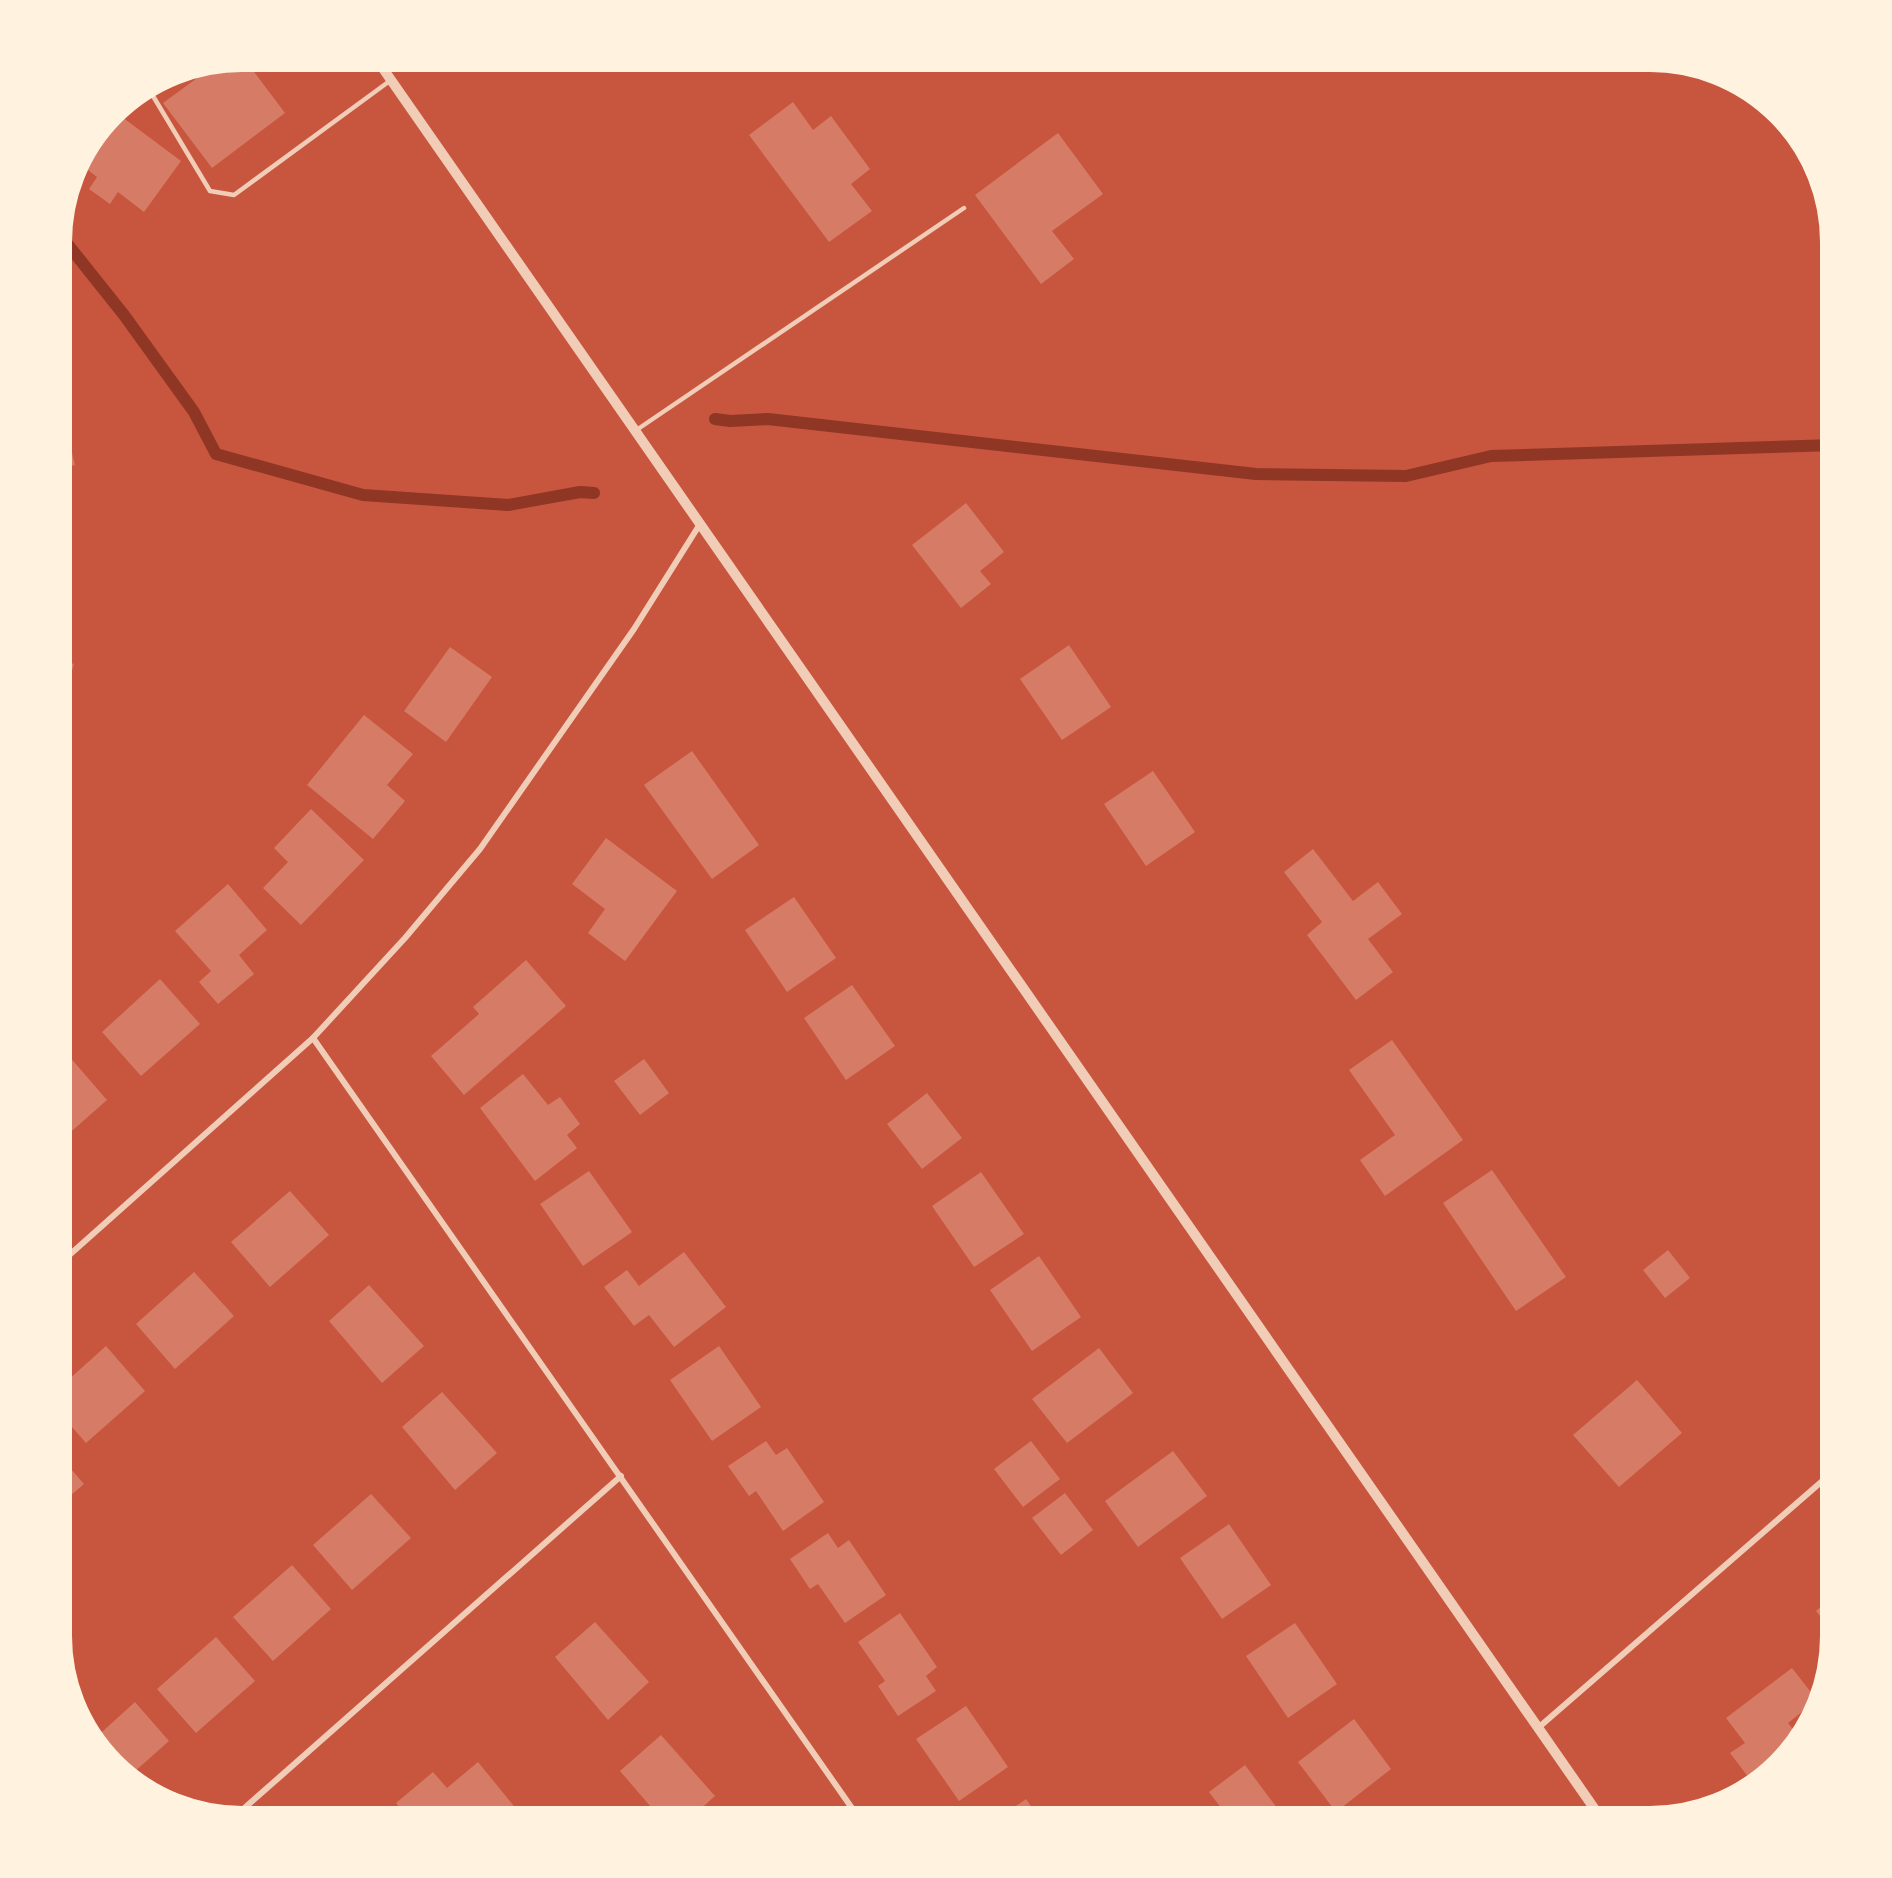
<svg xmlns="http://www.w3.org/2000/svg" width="1892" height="1878" viewBox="0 0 1892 1878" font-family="Roboto,sans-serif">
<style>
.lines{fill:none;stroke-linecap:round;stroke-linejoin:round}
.stream{stroke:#8f3625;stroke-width:12}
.building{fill:#d67c66}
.service{stroke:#f1ccb7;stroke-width:4.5}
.minor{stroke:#f1ccb7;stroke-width:6}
.tertiary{stroke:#f1ccb7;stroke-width:10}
.rim{fill:none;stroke:#fff3e0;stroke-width:8}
</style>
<rect width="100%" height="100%" fill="#c8553d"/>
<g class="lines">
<g class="stream">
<polyline points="57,231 124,315 194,412 216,454 363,495 508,505 580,492 594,493"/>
<polyline points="715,419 730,421 768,419 1256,474 1406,476 1491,456 1835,445"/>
</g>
</g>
<g class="building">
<polygon points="243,57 285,113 212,168 163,103 219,62"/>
<polygon points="793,102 813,130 831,116 870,169 851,184 872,211 829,242 749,135"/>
<polygon points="114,111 181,161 144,212 118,192 110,204 89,189 97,177 76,161"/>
<polygon points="1058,133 1103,194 1052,231 1074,259 1041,284 975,195"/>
<polygon points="63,416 75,465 62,468 72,508 57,511 57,417"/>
<polygon points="966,503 1004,552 980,571 991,584 961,608 912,545"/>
<polygon points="57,547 69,548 66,623 57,623"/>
<polygon points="1069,645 1111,707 1062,740 1020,679"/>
<polygon points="450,647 492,677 446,742 404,711"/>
<polygon points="57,658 74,664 58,717 57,717"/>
<polygon points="364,715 413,754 387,785 405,801 373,839 307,785"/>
<polygon points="692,751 759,845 712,879 644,785"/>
<polygon points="1153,771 1195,832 1146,866 1104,804"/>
<polygon points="311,809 364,860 301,925 263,888 288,862 274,848"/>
<polygon points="606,838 677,891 625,961 588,933 605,909 572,884"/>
<polygon points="1313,849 1353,901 1378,882 1402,914 1368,939 1393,972 1356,1000 1307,935 1322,922 1284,872"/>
<polygon points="228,884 267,930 239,955 254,974 218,1004 199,982 211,971 175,931"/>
<polygon points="794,897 836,958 787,992 745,930"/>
<polygon points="526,960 566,1006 464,1095 431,1056 479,1014 473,1007"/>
<polygon points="160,979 200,1024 141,1076 102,1032"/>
<polygon points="852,985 895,1046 846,1080 804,1018"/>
<polygon points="1392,1040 1463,1140 1385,1196 1360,1160 1395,1135 1349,1070"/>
<polygon points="68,1055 107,1100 57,1144 57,1064"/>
<polygon points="644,1059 669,1093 640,1115 614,1081"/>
<polygon points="523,1074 548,1105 560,1097 580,1124 567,1135 577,1148 535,1181 480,1108"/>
<polygon points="927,1093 962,1138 922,1169 887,1124"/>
<polygon points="1492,1170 1566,1277 1516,1311 1443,1203"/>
<polygon points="589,1171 632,1232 583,1266 540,1204"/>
<polygon points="981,1172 1024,1234 974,1267 932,1206"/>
<polygon points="290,1191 329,1235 270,1287 231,1242"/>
<polygon points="1668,1250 1690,1278 1665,1298 1643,1270"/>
<polygon points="684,1252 726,1307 674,1347 649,1315 634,1326 604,1287 627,1270 639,1286"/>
<polygon points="1039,1256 1081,1317 1032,1351 990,1290"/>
<polygon points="194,1272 234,1316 175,1369 136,1324"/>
<polygon points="369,1285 424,1346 382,1383 329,1321"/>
<polygon points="106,1346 145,1391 86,1443 57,1410 57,1390"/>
<polygon points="719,1346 761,1407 712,1441 670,1380"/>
<polygon points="1099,1348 1133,1393 1067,1443 1032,1399"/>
<polygon points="1637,1380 1682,1433 1619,1487 1573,1435"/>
<polygon points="442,1392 497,1453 455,1490 402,1427"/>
<polygon points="766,1441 776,1455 787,1448 824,1502 783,1531 756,1491 749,1496 728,1466"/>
<polygon points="1031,1441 1060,1479 1023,1507 994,1469"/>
<polygon points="1173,1451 1207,1496 1138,1547 1105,1501"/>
<polygon points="57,1453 84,1484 57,1507"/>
<polygon points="1065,1493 1093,1530 1061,1555 1032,1518"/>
<polygon points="371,1494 411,1538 352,1590 313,1545"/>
<polygon points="1229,1524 1271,1585 1222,1619 1180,1558"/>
<polygon points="828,1533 838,1548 849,1540 886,1595 845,1623 818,1584 810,1589 790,1559"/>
<polygon points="292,1565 331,1609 273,1661 233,1617"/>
<polygon points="1835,1594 1835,1634 1816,1611"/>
<polygon points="900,1613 937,1667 926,1676 936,1691 898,1716 878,1686 885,1681 858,1642"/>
<polygon points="595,1622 649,1682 608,1720 555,1657"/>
<polygon points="1295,1623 1337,1684 1288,1718 1246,1656"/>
<polygon points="216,1637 255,1681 196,1733 157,1689"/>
<polygon points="1792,1668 1817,1700 1788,1723 1799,1737 1772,1775 1755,1786 1730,1753 1745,1743 1726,1718"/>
<polygon points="135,1702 169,1741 133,1773 138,1779 135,1781 103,1758 92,1741"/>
<polygon points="966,1706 1008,1767 959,1801 916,1739"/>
<polygon points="1354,1719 1391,1769 1336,1812 1298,1762"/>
<polygon points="661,1735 715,1796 687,1821 663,1821 620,1771"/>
<polygon points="478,1762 518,1811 506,1821 410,1821 396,1803 433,1772 447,1788"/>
<polygon points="1245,1765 1280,1812 1267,1821 1231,1821 1209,1792"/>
<polygon points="1026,1799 1041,1821 994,1821"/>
<polygon points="1397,1811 1404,1821 1382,1821"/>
</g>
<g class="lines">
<g class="service">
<polyline points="147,86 210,191 234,195 391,80"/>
<polyline points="635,431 964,208"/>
</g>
<g class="minor">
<polyline points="313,1038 861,1821"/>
<polyline points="57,1266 313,1038 405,938 480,849 634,629 700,524"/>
<polyline points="1538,1728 1835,1470"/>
<polyline points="232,1819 621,1476"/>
</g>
<polyline class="tertiary" points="375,57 1603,1821"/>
</g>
<path d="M0 0H1892V1878H0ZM242 68H1650A174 174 0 0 1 1824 242V1636A174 174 0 0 1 1650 1810H242A174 174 0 0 1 68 1636V242A174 174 0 0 1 242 68Z" fill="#fff3e0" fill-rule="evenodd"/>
<path class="rim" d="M242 68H1650A174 174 0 0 1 1824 242V1636A174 174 0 0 1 1650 1810H242A174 174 0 0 1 68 1636V242A174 174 0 0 1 242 68Z"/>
</svg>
